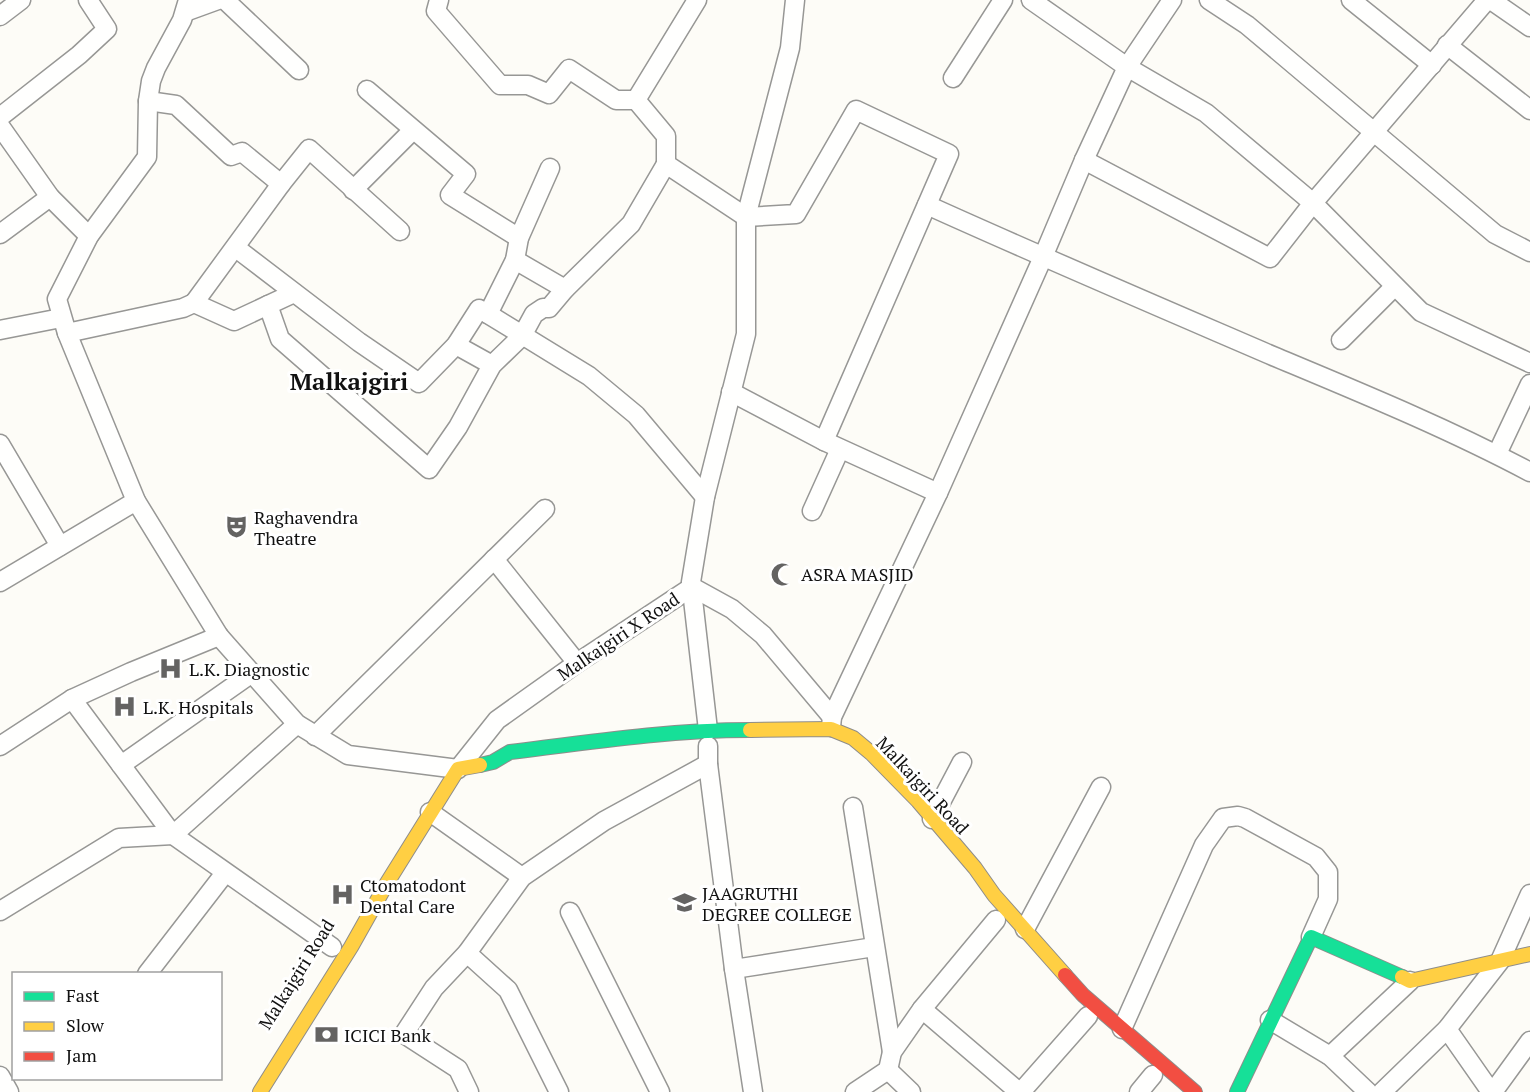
<svg xmlns="http://www.w3.org/2000/svg" width="1530" height="1092" viewBox="0 0 1530 1092" font-family="'PT Serif',serif">
<style>
.lines{fill:none;stroke-linecap:round;stroke-linejoin:round}
.street-casing{stroke:#979795;stroke-width:21}
.fast-casing{stroke:#8e8d8b;stroke-width:16}
.slow-casing{stroke:#8e8d8b;stroke-width:16}
.jam-casing{stroke:#8e8d8b;stroke-width:16}
.street{stroke:#fffffe;stroke-width:18}
.fast{stroke:#16e098;stroke-width:14}
.slow{stroke:#ffcf43;stroke-width:14}
.jam{stroke:#f24e42;stroke-width:14}
.labels{text-anchor:middle;dominant-baseline:central;stroke-width:6;stroke-linejoin:round;paint-order:stroke}
.poi-label{font-size:18px;fill:#111;stroke:#fff;text-anchor:start}
.street-label{font-size:18px;fill:#111;stroke:#fff}
.district-label{font-size:24px;font-weight:bold;fill:#111;stroke:#fff}
</style>
<rect width="100%" height="100%" fill="#fdfcf7"/>
<g class="lines">
<defs>
<g id="street">
<polyline points="188,0 182,20 156,68 151,81 148,101 147,157 89,236 57,299 67,333 136,501 219,636 297,724 348,755 458,769 497,720 577,663 692,587 732,609 763,635 832,717"/>
<polyline points="225,0 299,70"/>
<polyline points="439,0 436,11 500,85 528,85 549,94 569,69 616,100 636,100 666,136 666,164 746,217 796,214 856,110 949,154 824,441"/>
<polyline points="1031,0 1127,67 1206,113 1313,203 1421,312 1530,363"/>
<polyline points="1209,0 1247,25 1495,234 1530,252"/>
<polyline points="1351,0 1432,65"/>
<polyline points="1491,0 1530,27"/>
<polyline points="185,12 218,0"/>
<polyline points="0,16 21,0"/>
<polyline points="1447,45 1530,110"/>
<polyline points="953,78 1003,0"/>
<polyline points="367,90 466,174 450,195 519,238"/>
<polyline points="636,100 697,0"/>
<polyline points="148,101 176,105 231,156 242,152 281,184"/>
<polyline points="0,117 79,55 107,29 88,0"/>
<polyline points="0,126 50,197 89,236"/>
<polyline points="1084,160 1270,258 1313,203 1487,0"/>
<polyline points="353,190 413,130"/>
<path d="M927,205C1042,257 1157,306 1273,356C1359,392 1447,428 1530,472"/>
<polyline points="0,234 50,197"/>
<polyline points="236,248 359,342 419,383 456,345 479,309 488,314 515,260 519,238 550,168"/>
<polyline points="515,260 565,289"/>
<polyline points="194,303 281,184 309,149 400,231"/>
<polyline points="268,305 280,339 429,469 458,427 492,365 522,336 534,314 543,308 549,308 565,289 631,224 666,164"/>
<polyline points="488,314 589,376 636,415 705,497"/>
<polyline points="0,330 61,318"/>
<polyline points="67,333 183,308 194,303 234,321 294,293"/>
<polyline points="1341,340 1394,287"/>
<polyline points="456,345 492,365"/>
<polyline points="731,392 824,441 938,493"/>
<polyline points="0,444 60,546"/>
<polyline points="1497,454 1530,384"/>
<polyline points="812,511 840,449"/>
<polyline points="494,559 577,663"/>
<polyline points="0,582 136,501"/>
<polyline points="72,699 173,835 332,947"/>
<polyline points="831,727 832,717 938,493 1043,257 1084,160 1127,67 1172,0"/>
<polyline points="708,730 691,582 705,497 746,334 746,217 790,48 795,0"/>
<polyline points="315,736 545,509"/>
<polyline points="0,746 72,699 131,672 219,636"/>
<polyline points="708,746 708,764 734,969 753,1092"/>
<polyline points="121,765 252,673"/>
<polyline points="853,807 892,1052"/>
<polyline points="430,812 522,877"/>
<polyline points="932,819 962,762"/>
<polyline points="0,911 119,838 173,835 297,724"/>
<polyline points="570,912 660,1092"/>
<polyline points="1025,929 1101,787"/>
<polyline points="467,953 508,990 559,1092"/>
<polyline points="734,969 874,947"/>
<polyline points="147,974 225,873"/>
<polyline points="922,1009 1019,1092"/>
<polyline points="1270,1020 1330,1056 1368,1092"/>
<polyline points="1122,1029 1204,845 1223,818 1238,816 1245,818 1316,857 1328,872 1328,899 1311,937"/>
<polyline points="1447,1029 1491,1092"/>
<polyline points="1330,1056 1410,981"/>
<polyline points="888,1070 911,1092"/>
<polyline points="0,1076 9,1092"/>
<polyline points="469,1092 458,1069 404,1034 434,988 467,953 522,877 604,821 708,764"/>
<polyline points="855,1092 888,1070 892,1052 922,1009 996,920"/>
<polyline points="1021,1092 1088,1016"/>
<polyline points="1139,1092 1153,1075"/>
<polyline points="1382,1092 1447,1029 1500,961 1530,894"/>
<polyline points="1493,1092 1530,1041"/>
</g>
<g id="fast">
<path d="M480,765L493,762L510,752C590,742 669,730 750,730"/>
<polyline points="1237,1092 1311,937 1402,977"/>
</g>
<g id="slow">
<polyline points="750,730 831,729 853,738 871,753 918,801 975,868 994,895 1065,975"/>
<polyline points="1402,977 1410,981 1530,954"/>
<polyline points="260,1092 351,947 387,883 458,769 480,765"/>
</g>
<polyline id="jam" points="1065,975 1083,995 1195,1092"/>
</defs>
<use href="#street" class="street-casing"/>
<use href="#fast" class="fast-casing"/>
<use href="#slow" class="slow-casing"/>
<use href="#jam" class="jam-casing"/>
<use href="#street" class="street"/>
<use href="#fast" class="fast"/>
<use href="#slow" class="slow"/>
<use href="#jam" class="jam"/>
</g>
<defs>
<symbol id="theatre-bare" viewBox="-9 -9 18 18"><path d="M-5-5.5Q0-4 5-5.5V0Q5 5 0 6Q-5 5-5 0ZM-3.3-2.5H-1v1.5H-3.3ZM1-2.5H3.3v1.5H1ZM-2.8 1Q0 5.5 2.8 1Z" fill="#646362" stroke="#fff" stroke-width="2.5" paint-order="stroke"/></symbol>
<symbol id="mosque-bare" viewBox="-9 -9 18 18"><path d="M3.5-4.9A6 6 0 1 0 3.5 4.9A5 5 0 1 1 3.5-4.9Z" fill="#646362" stroke="#fff" stroke-width="2.5" paint-order="stroke"/></symbol>
<symbol id="hospital-bare" viewBox="-9 -9 18 18"><path d="M-5-5h3v3.5h4V-5h3V5h-3V1.5h-4V5h-3Z" fill="#646362" stroke="#fff" stroke-width="2.5" paint-order="stroke"/></symbol>
<symbol id="university-bare" viewBox="-9 -9 18 18"><path d="M0-5L7-2L0 1L-7-2ZM-4 1L0 2.5L4 1V4Q0 6-4 4Z" fill="#646362" stroke="#fff" stroke-width="2.5" paint-order="stroke"/></symbol>
<symbol id="bank-bare" viewBox="-9 -9 18 18"><path d="M-6-4H6V4H-6ZM0-2.3a2.3 2.3 0 1 0 0 4.6a2.3 2.3 0 1 0 0-4.6Z" fill="#646362" stroke="#fff" stroke-width="2.5" paint-order="stroke"/></symbol>
</defs>
<g fill-rule="evenodd">
<use href="#theatre-bare" x="220" y="510" width="33" height="33"/>
<use href="#mosque-bare" x="766" y="558" width="33" height="33"/>
<use href="#hospital-bare" x="154" y="652" width="33" height="33"/>
<use href="#hospital-bare" x="108" y="690" width="33" height="33"/>
<use href="#hospital-bare" x="326" y="878" width="33" height="33"/>
<use href="#university-bare" x="668" y="886" width="33" height="33"/>
<use href="#bank-bare" x="310" y="1018" width="33" height="33"/>
</g>
<g class="labels">
<g class="poi-label">
<text x="254" y="517">Raghavendra<tspan x="254" dy="21">Theatre</tspan></text>
<text x="801" y="574">ASRA MASJID</text>
<text x="189" y="669">L.K. Diagnostic</text>
<text x="143" y="707">L.K. Hospitals</text>
<text x="360" y="885">Ctomatodont<tspan x="360" dy="21">Dental Care</tspan></text>
<text x="702" y="893">JAAGRUTHI<tspan x="702" dy="21">DEGREE COLLEGE</tspan></text>
<text x="344" y="1035">ICICI Bank</text>
</g>
<g class="street-label">
<text transform="translate(618 636) rotate(-34)">Malkajgiri X Road</text>
<text transform="translate(923 785) rotate(47)">Malkajgiri Road</text>
<text transform="translate(296 974) rotate(-58)">Malkajgiri Road</text>
</g>
<g class="district-label">
<text x="349" y="381">Malkajgiri</text>
</g>
</g>
<rect x="12" y="972" width="210" height="108" fill="#ffffff" stroke="#a0a0a0" stroke-width="1.5"/>
<rect x="24" y="992" width="30" height="9" fill="#16e098" stroke="#a0a0a0" stroke-width="1.5"/>
<text x="66" y="1002" font-size="18" fill="#111111">Fast</text>
<rect x="24" y="1022" width="30" height="9" fill="#ffcf43" stroke="#a0a0a0" stroke-width="1.5"/>
<text x="66" y="1032" font-size="18" fill="#111111">Slow</text>
<rect x="24" y="1052" width="30" height="9" fill="#f24e42" stroke="#a0a0a0" stroke-width="1.5"/>
<text x="66" y="1062" font-size="18" fill="#111111">Jam</text>
</svg>
